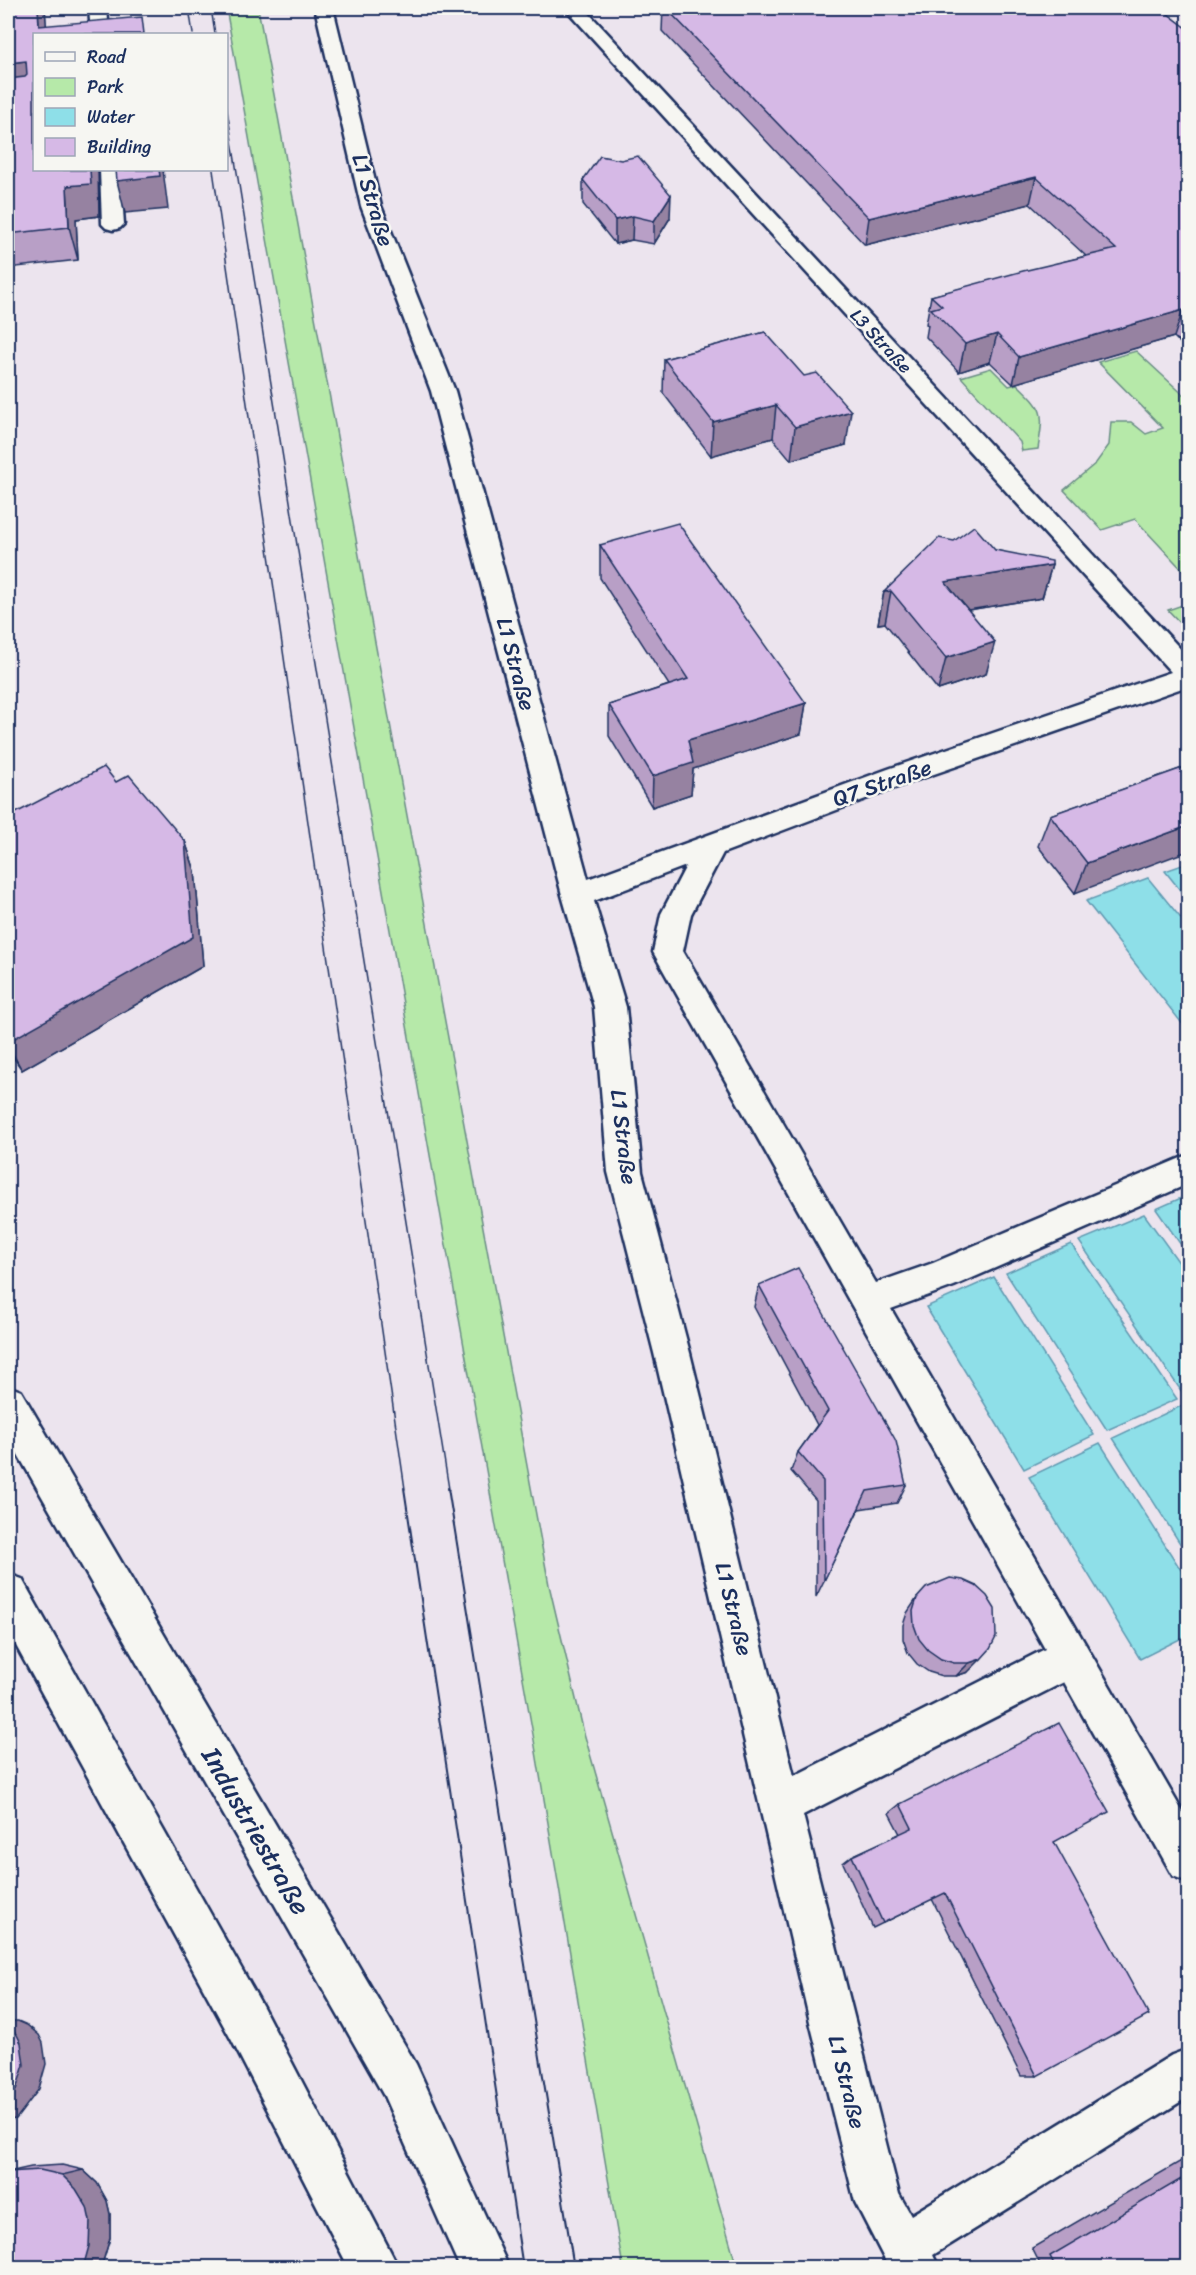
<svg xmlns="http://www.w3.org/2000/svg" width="1196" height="2275" viewBox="0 0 1196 2275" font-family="Sriracha,sans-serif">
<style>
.green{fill:#b6e9a9;stroke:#688c84;stroke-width:1.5}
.water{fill:#8edfe8;stroke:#6099b1;stroke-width:1.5}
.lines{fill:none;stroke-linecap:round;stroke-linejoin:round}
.minor-casing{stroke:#1b2f5e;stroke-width:5}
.major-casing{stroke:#1b2f5e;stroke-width:5}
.minor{fill:#f6f6f2;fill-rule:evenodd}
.major{fill:#f6f6f2;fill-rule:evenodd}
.tram-far1{stroke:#1b2f5e;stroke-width:1.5}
.tram{stroke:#1b2f5e;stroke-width:2}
.wall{fill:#b89fc6;stroke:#1b2f5e;stroke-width:1.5}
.shaded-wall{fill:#9682a1;stroke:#1b2f5e;stroke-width:1.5}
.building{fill:#d6b9e6;stroke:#1b2f5e;stroke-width:1.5}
.labels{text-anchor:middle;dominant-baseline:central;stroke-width:5;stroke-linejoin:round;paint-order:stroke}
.far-street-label{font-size:18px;fill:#1b2f5e;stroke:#f6f6f2}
.street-label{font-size:22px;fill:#1b2f5e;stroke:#f6f6f2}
.near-street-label{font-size:27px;fill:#1b2f5e;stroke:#f6f6f2}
</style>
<rect width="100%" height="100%" fill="#ece4ee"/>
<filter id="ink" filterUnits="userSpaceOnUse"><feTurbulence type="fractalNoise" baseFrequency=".0167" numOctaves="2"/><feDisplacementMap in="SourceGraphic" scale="12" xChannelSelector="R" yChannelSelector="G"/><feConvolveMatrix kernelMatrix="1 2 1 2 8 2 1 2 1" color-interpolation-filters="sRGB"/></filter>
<g filter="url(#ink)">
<g class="green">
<polygon points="226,8 258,8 549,1585 584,1733 737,2267 623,2267 534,1740"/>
<polygon points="1136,351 1188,399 1188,576 1135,519 1102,530 1064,490 1096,463 1109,445 1111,422 1131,422 1146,434 1163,428 1098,362"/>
<path d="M991,368L1009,386L1017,384C1045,411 1044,411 1038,449L1022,451L1020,442L961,377Z"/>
<polygon points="1188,603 1188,631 1168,610"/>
</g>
<g class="water">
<polygon points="1188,863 1188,900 1165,871"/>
<polygon points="1148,878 1188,927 1188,1031 1086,901"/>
<polygon points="1188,1195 1188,1255 1156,1209"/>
<polygon points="1144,1214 1188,1275 1188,1393 1184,1395 1079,1241"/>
<polygon points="1071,1244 1177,1399 1107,1430 1006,1273"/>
<polygon points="994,1277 1094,1435 1024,1469 926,1307"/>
<polygon points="1181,1406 1188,1416 1188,1556 1113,1438"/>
<polygon points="1100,1443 1188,1581 1188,1635 1140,1659 1029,1477"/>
</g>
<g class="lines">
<defs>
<g id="minor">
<polygon points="89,8 107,8 109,34 91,34"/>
<path d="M315,8H333L381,206L455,391L588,879L888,769L1171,672L565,8H584L1188,657V686L908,783L723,853L691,914L683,951L876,1283L933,1263L1188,1155V1184L954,1286L891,1309L1188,1821V1882L1173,1876L1064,1682L803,1815L899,2194L911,2215L1172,2055L1188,2049V2097L933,2255L939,2268H889L855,2202L810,2022L654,1353L608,1172L594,1007L562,895L431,391L361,206ZM686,866L661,914L653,952L1045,1649L794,1776L690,1353L642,1172L626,1007L594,901Z"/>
<polygon points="100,170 120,170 124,224 120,228 113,230 106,228 102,224"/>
</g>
<g id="major">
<polygon points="8,1386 21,1391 416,2064 509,2268 460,2268 384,2096 8,1437"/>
<polygon points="8,1574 22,1579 263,2007 399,2268 349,2268 231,2039 8,1631"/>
</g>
</defs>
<use href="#minor" class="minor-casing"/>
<use href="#major" class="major-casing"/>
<use href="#minor" class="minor"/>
<use href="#major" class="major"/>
<g class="tram-far1">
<polyline points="189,8 193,34"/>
<polyline points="211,8 215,34"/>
<polyline points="226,104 449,1489"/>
<polyline points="213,170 405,1489"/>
</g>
<g class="tram">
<polyline points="404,1488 523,2268"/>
<polyline points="448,1488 574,2268"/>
</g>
</g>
<g class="wall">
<polygon points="8,8 45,8 46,26 34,170 98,170 99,216 76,219 78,260 8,268"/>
<polygon points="663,8 1160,8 1188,29 1188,351 1174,337 1013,384 990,362 959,372 926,337 928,325 926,324 931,296 1086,256 1030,204 865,245 662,31"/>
<polygon points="583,180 670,218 654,244 632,240 615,244 583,204"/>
<polygon points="765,332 846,445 791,460 773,438 711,456 663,393 664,359"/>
<polygon points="600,545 806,703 801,734 693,769 691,794 652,807 609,736 609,705 669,685 600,578"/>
<polygon points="995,550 1052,565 1042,598 968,610 986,674 938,690 885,623 878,624 884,592"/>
<polygon points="1188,766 1075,893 1038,846 1050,815"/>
<polygon points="116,782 185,841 195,871 203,966 22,1070 8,1050 8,817"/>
<polygon points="759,1285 906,1485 897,1503 859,1509 816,1597 816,1500 791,1471 798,1452 817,1425 754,1307"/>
<polygon points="976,1586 968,1672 956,1676 942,1676 929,1672 917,1664 908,1653 903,1639 903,1625 907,1613 917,1598"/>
<polygon points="900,1804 1054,1842 1037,2076 1021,2076 932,1899 873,1928 843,1863 852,1856 900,1834 889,1813"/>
<polygon points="1188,2157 1188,2268 1042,2268 1032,2248"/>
<polygon points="62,2165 83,2170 97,2183 107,2201 110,2214 110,2238 101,2268 8,2268 8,2172 31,2167"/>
</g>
<g class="shaded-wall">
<polygon points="38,8 45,8 47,34 39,26"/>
<polygon points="26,61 34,90 8,96 8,63"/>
<polygon points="90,170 98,170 99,216 76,219 78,260 69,227 67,186"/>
<polygon points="159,170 163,170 168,209 125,213 117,181"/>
<polygon points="1036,177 1030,204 865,245 869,218"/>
<polygon points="671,195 670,218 654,244 654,221"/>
<polygon points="633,216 632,240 615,244 615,220"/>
<polygon points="1183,310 1174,337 1013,384 1019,357"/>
<polygon points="997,334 990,362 959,372 965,344"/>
<polygon points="776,405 773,438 711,456 713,422"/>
<polygon points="851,411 846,445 791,460 795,427"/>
<polygon points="1052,565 1042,598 937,615 945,582"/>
<polygon points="891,591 885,623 878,624 884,592"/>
<polygon points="995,642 986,674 938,690 946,658"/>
<polygon points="806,703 801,734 693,769 691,794 652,807 653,776 688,740"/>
<polygon points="1188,826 1188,851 1075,893 1087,863"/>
<polygon points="185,841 195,871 203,966 22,1070 8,1045 8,1042"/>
<polygon points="981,1659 968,1672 956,1676 969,1663"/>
<polygon points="8,2021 18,2021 27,2025 39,2035 43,2043 46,2064 39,2089 16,2119 8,2120"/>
<polygon points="83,2170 97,2183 107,2201 110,2214 110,2238 101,2268 83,2268 62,2175"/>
</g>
<g class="building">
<polygon points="8,8 38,8 39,26 142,17 144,34 34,34 34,170 90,170 91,184 67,186 69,227 8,234 8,79 25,77 27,75 26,61 8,63"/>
<polygon points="666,8 1160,8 1188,29 1188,315 1183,310 1019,357 997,334 965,344 931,309 942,306 931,296 1023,271 1116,249 1036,177 869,218"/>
<polygon points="600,156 621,160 638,156 671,195 654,221 633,216 615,220 583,180"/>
<polygon points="116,170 159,170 160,176 117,181"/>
<polygon points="765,332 804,376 817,373 851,411 795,427 776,405 713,422 664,359"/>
<polygon points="678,523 806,703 688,740 693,763 653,776 609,705 688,679 600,545"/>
<polygon points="974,526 995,550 1052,561 1052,565 945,582 995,642 946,658 891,591 884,592 939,538 954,541"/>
<polygon points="1188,766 1188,826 1087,863 1050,815"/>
<polygon points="104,767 116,782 129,775 185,841 193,937 8,1042 8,817"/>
<polygon points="798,1268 896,1441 906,1485 867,1491 824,1581 823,1481 798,1452 828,1411 759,1285"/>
<polygon points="950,1578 963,1580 976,1586 987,1596 995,1609 996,1637 990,1649 981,1659 969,1663 954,1663 941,1659 928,1650 919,1639 914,1625 913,1611 917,1598 926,1588"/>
<polygon points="1059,1723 1109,1812 1054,1842 1149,2015 1037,2076 945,1893 883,1923 852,1856 912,1828 900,1804"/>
<polygon points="8,2026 17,2035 21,2043 24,2065 16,2090 8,2102"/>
<polygon points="40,2170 62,2175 76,2189 87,2207 90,2221 89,2246 83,2268 8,2268 8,2172"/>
<polygon points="1188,2175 1188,2268 1056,2268 1050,2256"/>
</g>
</g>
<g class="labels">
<g class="far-street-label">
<text transform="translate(881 341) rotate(47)">L3 Straße</text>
</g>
<g class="street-label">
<text transform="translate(373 200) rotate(73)">L1 Straße</text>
<text transform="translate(516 664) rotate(75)">L1 Straße</text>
<text transform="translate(882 783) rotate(-19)">Q7 Straße</text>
<text transform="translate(624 1137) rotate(83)">L1 Straße</text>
<text transform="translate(734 1609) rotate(76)">L1 Straße</text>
<text transform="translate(847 2082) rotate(76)">L1 Straße</text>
</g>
<g class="near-street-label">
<text transform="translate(256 1831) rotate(60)">Industriestraße</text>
</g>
</g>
<rect width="1196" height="2275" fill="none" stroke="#f6f6f2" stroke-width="30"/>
<rect x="15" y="15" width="1166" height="2245" fill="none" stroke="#1b2f5e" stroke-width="2" filter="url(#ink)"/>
<rect x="33" y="33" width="195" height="138" fill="#f6f6f2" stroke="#9ea6b7" stroke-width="1.5"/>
<rect x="45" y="52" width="30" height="9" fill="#f6f6f2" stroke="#9ea6b7" stroke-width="1.5"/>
<text x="87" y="63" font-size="18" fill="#1b2f5e">Road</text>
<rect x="45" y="78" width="30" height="18" fill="#b6e9a9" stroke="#9ea6b7" stroke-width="1.5"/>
<text x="87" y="93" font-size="18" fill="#1b2f5e">Park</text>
<rect x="45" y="108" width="30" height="18" fill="#8edfe8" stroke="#9ea6b7" stroke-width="1.5"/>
<text x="87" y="123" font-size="18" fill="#1b2f5e">Water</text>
<rect x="45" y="138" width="30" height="18" fill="#d6b9e6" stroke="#9ea6b7" stroke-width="1.5"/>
<text x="87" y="153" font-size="18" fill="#1b2f5e">Building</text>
</svg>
